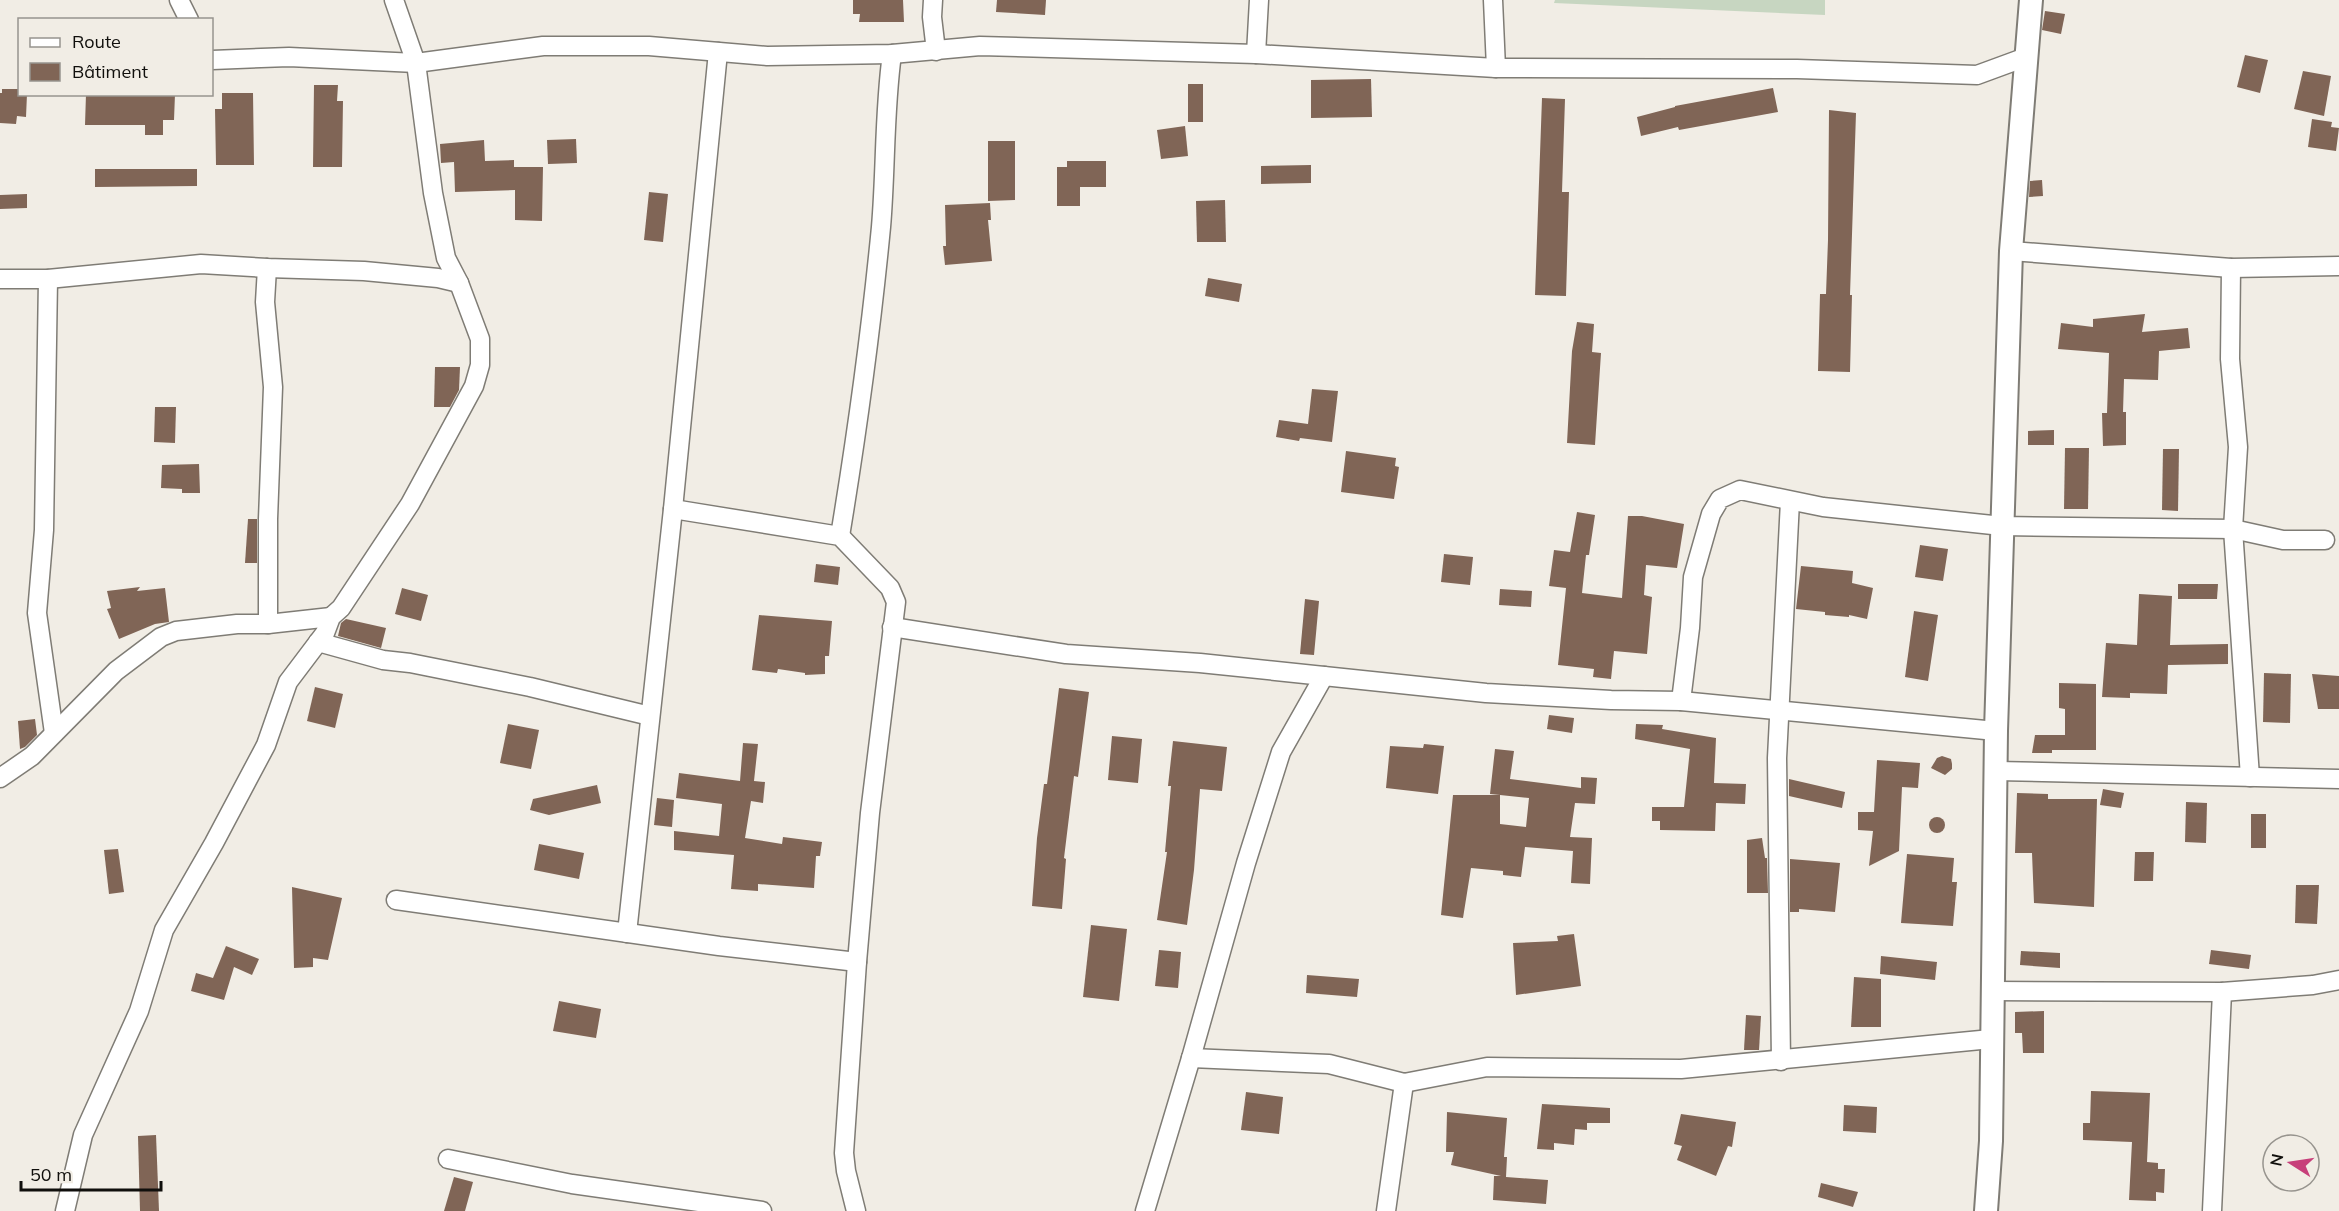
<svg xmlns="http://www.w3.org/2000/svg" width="2339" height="1211" viewBox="0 0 2339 1211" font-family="Mulish,sans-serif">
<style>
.green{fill:#c7d6c1}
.building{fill:#806556;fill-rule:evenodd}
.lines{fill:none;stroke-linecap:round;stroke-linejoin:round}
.minor-casing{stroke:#7f7c75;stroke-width:21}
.major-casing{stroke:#7f7c75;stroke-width:26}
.minor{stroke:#fff;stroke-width:18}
.major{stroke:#fff;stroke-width:22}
</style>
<rect width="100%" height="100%" fill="#f1ede5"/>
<polygon class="green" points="1555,0 1825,0 1825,15 1554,3"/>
<g class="building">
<polygon points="853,0 903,0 904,22 859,22 860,14 853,14"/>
<polygon points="997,0 1046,0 1045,15 996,12"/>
<polygon points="2045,11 2065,14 2061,34 2042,30"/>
<polygon points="2245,55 2268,60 2260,93 2237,87"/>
<polygon points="2303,71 2331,76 2324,116 2294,109"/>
<polygon points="1371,79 1372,117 1311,118 1311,80"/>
<rect x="1188" y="84" width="15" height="38"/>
<polygon points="314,85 338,85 337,101 343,101 342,167 313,167"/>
<polygon points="1773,88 1778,112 1679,130 1678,127 1641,136 1637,117 1675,107 1675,106"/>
<polygon points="2,89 20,89 20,94 27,94 26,117 17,116 16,124 0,123 0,93 2,93"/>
<polygon points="222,93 253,93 254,165 216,165 215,109 222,109"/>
<polygon points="86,94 175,94 174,120 163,120 163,135 145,135 145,125 85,125"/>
<polygon points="1542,98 1565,99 1562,192 1569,192 1566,296 1535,295"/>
<polygon points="1829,110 1856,113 1850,295 1852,295 1850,372 1818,371 1820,294 1826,294 1828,240"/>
<polygon points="2312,119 2332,122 2331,127 2339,128 2336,151 2308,147"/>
<polygon points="1185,126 1188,156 1161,159 1157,130"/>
<polygon points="576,139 577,163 548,164 547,140"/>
<polygon points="484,140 485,161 514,160 514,167 543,167 542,221 515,220 515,190 455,192 454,162 441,163 440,144"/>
<polygon points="988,141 1015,141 1015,200 988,201"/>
<polygon points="1067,161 1106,161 1106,187 1080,187 1080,206 1057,206 1057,167 1067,167"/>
<polygon points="1311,165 1311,183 1261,184 1261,166"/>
<polygon points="95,169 197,169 197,186 95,187"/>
<polygon points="2042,180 2043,196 2029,197 2030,181"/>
<polygon points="649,192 668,194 663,242 644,240"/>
<polygon points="27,194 27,208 0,209 0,195"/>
<polygon points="1225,200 1226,242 1197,242 1196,201"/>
<polygon points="990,203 991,220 988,220 992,261 945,265 943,246 946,246 945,205"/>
<polygon points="1208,278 1242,284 1239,302 1205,296"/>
<polygon points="2145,314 2142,332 2188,328 2190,348 2159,351 2158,380 2124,379 2123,412 2126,412 2126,445 2103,446 2102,413 2107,413 2109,353 2058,349 2061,323 2093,327 2093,319"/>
<polygon points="1577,322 1594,324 1592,352 1601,353 1595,445 1567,443 1572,351"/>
<polygon points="435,367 460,367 459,390 450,407 434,407"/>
<polygon points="1312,389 1338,391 1332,442 1300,438 1299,441 1276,437 1279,420 1308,424"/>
<polygon points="155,407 176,407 175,443 154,442"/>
<polygon points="2054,430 2054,445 2028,445 2028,431"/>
<polygon points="2065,448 2089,448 2088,509 2064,509"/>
<polygon points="2163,449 2179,449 2178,511 2162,510"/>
<polygon points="1346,451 1396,458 1395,466 1399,467 1394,499 1341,492"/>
<polygon points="199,464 200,493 182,493 182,489 161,488 162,465"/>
<polygon points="1577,512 1595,515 1589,555 1586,555 1582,593 1622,598 1628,516 1642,516 1684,524 1677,568 1646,565 1644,595 1652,597 1647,654 1614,651 1611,679 1593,677 1594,669 1558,665 1566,588 1549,586 1554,550 1570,552"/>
<polygon points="248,519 257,519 257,563 245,563"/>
<polygon points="1920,545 1948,549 1943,581 1915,577"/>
<polygon points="1444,554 1473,557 1470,585 1441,582"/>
<polygon points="816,564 840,567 838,585 814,582"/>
<polygon points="1801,566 1853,571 1852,583 1873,588 1867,619 1849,615 1849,617 1825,615 1825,612 1796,609"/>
<polygon points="2178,584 2218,584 2217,599 2178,599"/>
<polygon points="140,587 137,591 165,588 169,622 155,624 119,639 107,609 111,608 107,591"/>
<polygon points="402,588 428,595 421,621 395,614"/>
<polygon points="1500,589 1532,591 1531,607 1499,605"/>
<polygon points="2139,594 2172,596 2170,645 2228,644 2228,664 2168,665 2167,694 2130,693 2130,698 2102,697 2106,643 2137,645"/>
<polygon points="1305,599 1319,601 1314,655 1300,654"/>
<polygon points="1914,611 1938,615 1928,681 1905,677"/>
<polygon points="759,615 832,621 829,656 825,656 825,674 805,675 805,673 778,669 777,673 752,670"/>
<polygon points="346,619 386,628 381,648 338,636 341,623"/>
<polygon points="2264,673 2291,674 2290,723 2263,722"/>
<polygon points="2312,674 2339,676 2339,709 2318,709"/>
<polygon points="2059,683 2096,684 2096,750 2052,750 2052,753 2032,753 2035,735 2065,735 2065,709 2059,708"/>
<polygon points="315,687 343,694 335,728 307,721"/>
<polygon points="1059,688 1089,692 1078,777 1074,776 1064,858 1066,859 1062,909 1032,906 1037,838 1044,784 1047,784"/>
<polygon points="1549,715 1574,718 1572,733 1547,729"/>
<polygon points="35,719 37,735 25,747 20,749 18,721"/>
<polygon points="508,724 539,730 531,769 500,763"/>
<polygon points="1636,724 1663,725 1662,729 1716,738 1714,783 1746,784 1745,804 1716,803 1715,831 1660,830 1660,821 1652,821 1652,807 1684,807 1690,749 1635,739"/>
<polygon points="1112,736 1142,739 1138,783 1108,780"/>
<polygon points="1173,741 1227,747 1222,791 1200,789 1194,870 1187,925 1157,920 1167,852 1165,852 1171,786 1168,786"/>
<polygon points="743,743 758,744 754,781 765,782 763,803 751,801 745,838 782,844 783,837 822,842 820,856 816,856 814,888 758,884 758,891 731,889 734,855 674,850 674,831 719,836 722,804 676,798 679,773 740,781"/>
<polygon points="1424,744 1444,746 1438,794 1386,788 1390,746 1423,748"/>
<path d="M1495,749L1514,751L1510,779L1581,788V777L1597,778L1595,804L1575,803L1570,837L1592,838L1590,884L1571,883L1573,851L1525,847L1521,877L1503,875V871L1471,868L1463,918L1441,915L1453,795H1500L1490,794ZM1500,795L1529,798L1526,827L1500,824Z"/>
<polygon points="1942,756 1951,759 1952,764 1952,769 1945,775 1931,768 1937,758"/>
<polygon points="1877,760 1920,763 1918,788 1902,787 1899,851 1869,866 1873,831 1858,830 1858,812 1874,812"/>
<polygon points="1789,779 1845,792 1842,808 1789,796"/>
<polygon points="597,785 601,803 549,815 530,810 533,799"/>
<polygon points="2103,789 2124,793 2121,808 2100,805"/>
<polygon points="2017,793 2048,794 2048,799 2097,799 2094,907 2034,903 2032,853 2015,853"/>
<polygon points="657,798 674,800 672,827 654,825"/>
<polygon points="2186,802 2207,803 2206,843 2185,842"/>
<rect x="2251" y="814" width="15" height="34"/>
<circle cx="1937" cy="825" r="8"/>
<polygon points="1762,838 1765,858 1767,858 1768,893 1747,893 1747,840"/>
<polygon points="539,844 584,853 579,879 534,870"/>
<polygon points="118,849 124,892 109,894 104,850"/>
<polygon points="2135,852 2154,852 2153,881 2134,881"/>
<polygon points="1907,854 1954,858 1952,882 1957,882 1953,926 1901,923"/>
<polygon points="1790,859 1840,863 1835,912 1799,909 1799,912 1790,912"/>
<polygon points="2296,885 2319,885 2317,924 2295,923"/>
<polygon points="292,887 342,898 328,960 313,958 313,967 294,968"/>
<polygon points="1091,925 1127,929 1119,1001 1083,997"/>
<polygon points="1574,934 1581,986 1516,995 1513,943 1558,941 1557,936"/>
<polygon points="226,946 259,959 252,975 234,967 224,1000 191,991 196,973 213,978"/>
<polygon points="1159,950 1181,952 1178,988 1155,986"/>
<polygon points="2211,950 2251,955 2249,969 2209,964"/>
<polygon points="2021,951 2060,953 2060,968 2020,965"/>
<polygon points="1881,956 1937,962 1935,980 1880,974"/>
<polygon points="1307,975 1359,979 1357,997 1306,993"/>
<polygon points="1854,977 1881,979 1881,1027 1851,1027"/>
<polygon points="559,1001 601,1009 596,1038 553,1031"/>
<polygon points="2044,1011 2044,1053 2023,1053 2022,1033 2015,1033 2015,1012"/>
<polygon points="1746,1015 1761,1016 1759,1050 1744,1050"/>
<polygon points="2091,1091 2150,1093 2147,1162 2158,1163 2158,1169 2165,1169 2164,1193 2156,1192 2156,1201 2129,1200 2132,1142 2083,1140 2083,1123 2090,1123"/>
<polygon points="1246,1092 1283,1097 1279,1134 1241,1130"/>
<polygon points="1542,1104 1610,1108 1610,1123 1587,1123 1587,1130 1575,1129 1574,1145 1554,1143 1554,1150 1537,1149"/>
<polygon points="1844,1105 1877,1107 1876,1133 1843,1131"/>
<polygon points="1447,1112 1507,1118 1504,1157 1507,1157 1506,1177 1548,1180 1546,1204 1493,1200 1494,1176 1501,1176 1451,1165 1454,1152 1446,1152"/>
<polygon points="1681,1114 1736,1122 1732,1147 1728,1146 1716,1176 1677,1160 1682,1146 1674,1144"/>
<polygon points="156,1135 159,1211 140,1211 138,1136"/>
<polygon points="454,1177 473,1182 465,1211 444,1211"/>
<polygon points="1821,1183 1858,1192 1853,1207 1818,1197"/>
</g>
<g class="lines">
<defs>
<g id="minor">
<polyline points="179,0 189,20"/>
<polyline points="933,0 932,17 936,51"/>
<polyline points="1493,0 1496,68"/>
<polyline points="1256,54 1259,0"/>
<polyline points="212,60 289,57 416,63 543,46 649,46 767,56 892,54 980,46 1256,54 1496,68 1797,69 1977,75 2026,57"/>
<polyline points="2011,251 2231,268 2339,266"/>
<polyline points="267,268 265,302 273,387 268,519 268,624"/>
<polyline points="2231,268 2230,359 2238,447 2233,529 2250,777"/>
<polyline points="0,279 48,279 201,264 267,268 364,271 438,278 459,283"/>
<polyline points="48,279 44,530 37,613 54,733"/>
<polyline points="673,509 840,536 890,588 896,602 870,813 857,962 844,1153 846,1171 856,1211"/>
<path d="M840,536C857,433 871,331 881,227C886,169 884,111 892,54"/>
<polyline points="892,627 1066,654 1200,663 1486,693 1611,700 1681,701 1996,731"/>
<polyline points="318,642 383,660 410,663 530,687 650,716"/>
<polyline points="1681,701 1690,628 1693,577 1711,514 1720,499 1740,490 1823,507 2002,526 2233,529 2283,540 2325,540"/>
<polyline points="1997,771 2339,779"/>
<polyline points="0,778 32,756 116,671 161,637 176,631 237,624 268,624 331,617"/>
<polyline points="396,900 719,946 857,962"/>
<polyline points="627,933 673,509 718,52"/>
<polyline points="1993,991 2222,992 2313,985 2339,980"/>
<polyline points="1191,1058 1329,1064 1404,1083 1487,1067 1681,1069 1991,1039"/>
<polyline points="1781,1061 1777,758 1790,501"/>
<polyline points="448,1159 572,1184 762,1211"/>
<polyline points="65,1211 83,1135 139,1011 164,930 214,843 266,745 288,682 325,633 331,617 341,608 410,504 474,386 480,365 480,339 459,283 446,258 433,193 416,63 394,0"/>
<polyline points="1145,1211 1191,1058 1246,863 1281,752 1324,676"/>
<polyline points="1386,1211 1404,1083"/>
<polyline points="2212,1211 2222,992"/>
</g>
<polyline id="major" points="1986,1211 1991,1141 1996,731 2011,251 2031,0"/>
</defs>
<use href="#minor" class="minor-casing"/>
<use href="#major" class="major-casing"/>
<use href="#minor" class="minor"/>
<use href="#major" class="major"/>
</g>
<rect x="18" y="18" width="195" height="78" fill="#f1ede5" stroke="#97948e" stroke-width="1.5"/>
<rect x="30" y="38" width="30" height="9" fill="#ffffff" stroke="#97948e" stroke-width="1.5"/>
<text x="72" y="48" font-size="18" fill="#100f0c">Route</text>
<rect x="30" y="63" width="30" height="18" fill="#806556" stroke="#97948e" stroke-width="1.5"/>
<text x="72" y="78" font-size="18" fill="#100f0c">Bâtiment</text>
<g transform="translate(2291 1163) rotate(282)"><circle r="28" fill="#f1ede5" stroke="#97948e" stroke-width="1.5"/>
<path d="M0-4.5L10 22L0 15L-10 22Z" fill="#c73f7a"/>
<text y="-9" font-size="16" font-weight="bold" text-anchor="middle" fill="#100f0c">N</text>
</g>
<path d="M21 1181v9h140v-9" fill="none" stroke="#100f0c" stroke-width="3"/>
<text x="30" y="1181" font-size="18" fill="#100f0c" stroke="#f1ede5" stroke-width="4.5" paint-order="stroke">50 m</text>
</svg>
